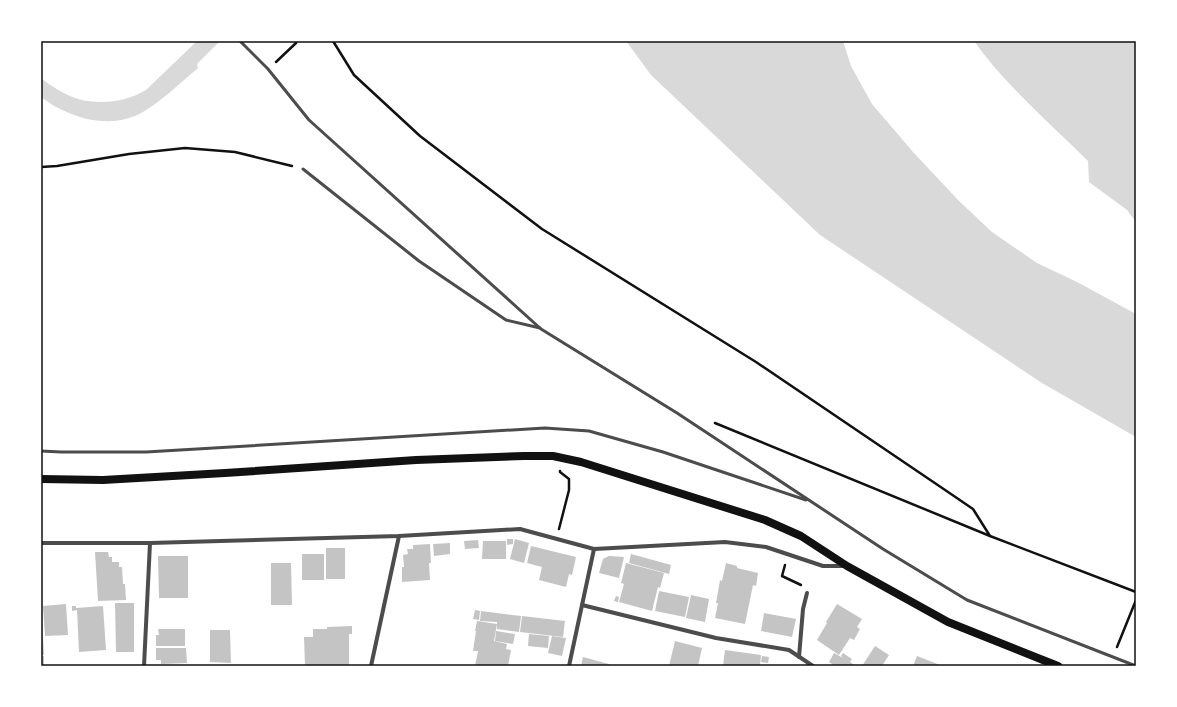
<svg xmlns="http://www.w3.org/2000/svg" width="1177" height="707" viewBox="0 0 1177 707" font-family="Roboto,sans-serif">
<style>
.water{fill:#d9d9d9}
.building{fill:#c4c4c4}
.lines{fill:none;stroke-linecap:round;stroke-linejoin:round}
.path{stroke:#111;stroke-width:2.5}
.service{stroke:#4c4c4c;stroke-width:3}
.minor{stroke:#4c4c4c;stroke-width:4}
.secondary{stroke:#111;stroke-width:8}
.neatline{fill:none;stroke:#111;stroke-width:1.5}
</style>
<rect width="100%" height="100%" fill="#fff"/>
<g class="water">
<path d="M197,41H220L197,64L198,68C180,83 163,100 143,112C110,131 69,118 41,97V78C52,87 73,100 88,101C108,104 129,100 146,90Z"/>
<polygon points="626,41 843,41 851,66 872,104 913,152 959,201 992,232 1037,263 1077,282 1136,314 1136,437 1042,383 820,235 651,75"/>
<path d="M974,41H1136V222L1127,210L1089,182L1088,161C1050,123 1005,85 974,41Z"/>
</g>
<g class="building">
<polygon points="507,539 513,539 513,544 507,545"/>
<polygon points="515,539 529,543 524,563 510,559"/>
<polygon points="478,540 479,548 465,549 464,541"/>
<polygon points="483,541 506,541 506,559 482,559"/>
<polygon points="450,543 450,554 434,556 433,544"/>
<polygon points="430,544 431,563 429,563 430,580 402,582 402,567 404,567 403,555 408,554 407,549 413,549 413,545"/>
<polygon points="531,546 576,557 572,575 569,574 566,587 539,580 542,567 527,563"/>
<rect x="326" y="548" width="19" height="31"/>
<polygon points="95,552 108,552 109,557 112,557 112,562 119,562 119,567 122,567 123,584 125,584 126,600 98,601"/>
<rect x="302" y="554" width="22" height="26"/>
<polygon points="631,554 671,565 669,574 629,563"/>
<polygon points="158,556 188,556 188,598 159,598"/>
<polygon points="609,556 624,557 619,578 599,573 603,559"/>
<polygon points="271,563 291,563 292,605 271,605"/>
<polygon points="626,563 664,573 660,588 658,587 652,611 619,602 624,584 621,583"/>
<polygon points="726,563 737,566 737,568 758,573 756,586 753,585 745,624 715,618 718,603 716,603 720,580 722,581"/>
<polygon points="659,591 689,597 685,617 655,611"/>
<polygon points="691,595 709,599 705,622 686,618"/>
<polygon points="616,596 619,597 618,602 614,601"/>
<polygon points="115,603 134,603 134,652 116,652"/>
<polygon points="66,604 68,635 45,636 43,606"/>
<polygon points="837,604 862,619 857,627 860,629 854,640 850,638 839,655 817,640 827,623 826,622"/>
<polygon points="72,606 76,606 76,608 103,606 106,650 79,652 77,610 72,611"/>
<polygon points="475,610 480,611 479,620 473,619"/>
<polygon points="481,611 521,616 519,632 497,629 497,622 480,621"/>
<polygon points="764,613 796,619 792,637 761,631"/>
<polygon points="522,616 565,621 563,637 520,632"/>
<polygon points="41,619 42,619 44,655 41,655"/>
<polygon points="477,621 497,624 494,641 507,644 506,649 511,650 508,666 475,666 478,651 473,651 476,631 475,631"/>
<polygon points="352,626 352,634 349,634 349,666 305,666 304,637 313,637 313,629 327,629 327,627"/>
<polygon points="158,629 185,629 185,646 156,646 156,635 159,635"/>
<polygon points="210,630 230,630 231,663 210,662"/>
<polygon points="496,631 515,634 513,644 495,641"/>
<polygon points="529,634 549,636 548,648 528,646"/>
<polygon points="552,636 566,638 562,656 548,653"/>
<polygon points="675,641 702,648 698,666 669,666"/>
<polygon points="875,646 889,655 882,666 862,666"/>
<polygon points="156,648 186,648 187,663 161,664 161,660 156,660"/>
<polygon points="725,650 761,655 760,666 723,666"/>
<polygon points="834,653 843,658 841,656 843,653 852,659 850,662 856,666 835,666 829,662"/>
<rect x="41" y="656" width="3" height="10"/>
<polygon points="762,656 769,657 768,663 761,662"/>
<polygon points="917,656 935,663 942,666 913,666"/>
<polygon points="583,657 609,664 609,666 581,666"/>
</g>
<g class="lines">
<g class="path">
<polyline points="333,41 354,75 420,136 542,229 756,362 951,494 973,509 990,536"/>
<polyline points="276,62 296,43 296,41"/>
<polyline points="41,167 57,166 129,154 185,148 235,152 292,166"/>
<polyline points="715,423 990,536 1136,592"/>
<polyline points="559,529 569,490 569,479 560,472 560,471"/>
<polyline points="785,565 782,576 801,585"/>
<polyline points="1117,647 1136,600"/>
</g>
<g class="service">
<polyline points="240,41 268,69 309,120 541,329 677,413 883,549 967,600 1136,666"/>
<polyline points="303,169 419,261 506,320 540,328"/>
<polyline points="41,451 61,452 146,452 545,428 589,431 663,452 806,500"/>
</g>
<g class="minor">
<polyline points="41,543 150,543 399,536 520,529 594,549 725,542 766,547 823,566 844,566"/>
<polyline points="582,605 716,638 789,650 813,666"/>
<polyline points="799,657 803,609 807,593"/>
<polyline points="144,666 150,543"/>
<polyline points="371,666 399,536"/>
<polyline points="569,666 594,549"/>
</g>
<polyline class="secondary" points="41,479 103,480 225,473 416,460 524,456 553,456 581,462 765,520 801,536 847,566 948,622 1058,666"/>
</g>
<rect width="1177" height="707" fill="none" stroke="#ffffff" stroke-width="84"/>
<rect x="42" y="42" width="1093" height="623" class="neatline"/>
</svg>
